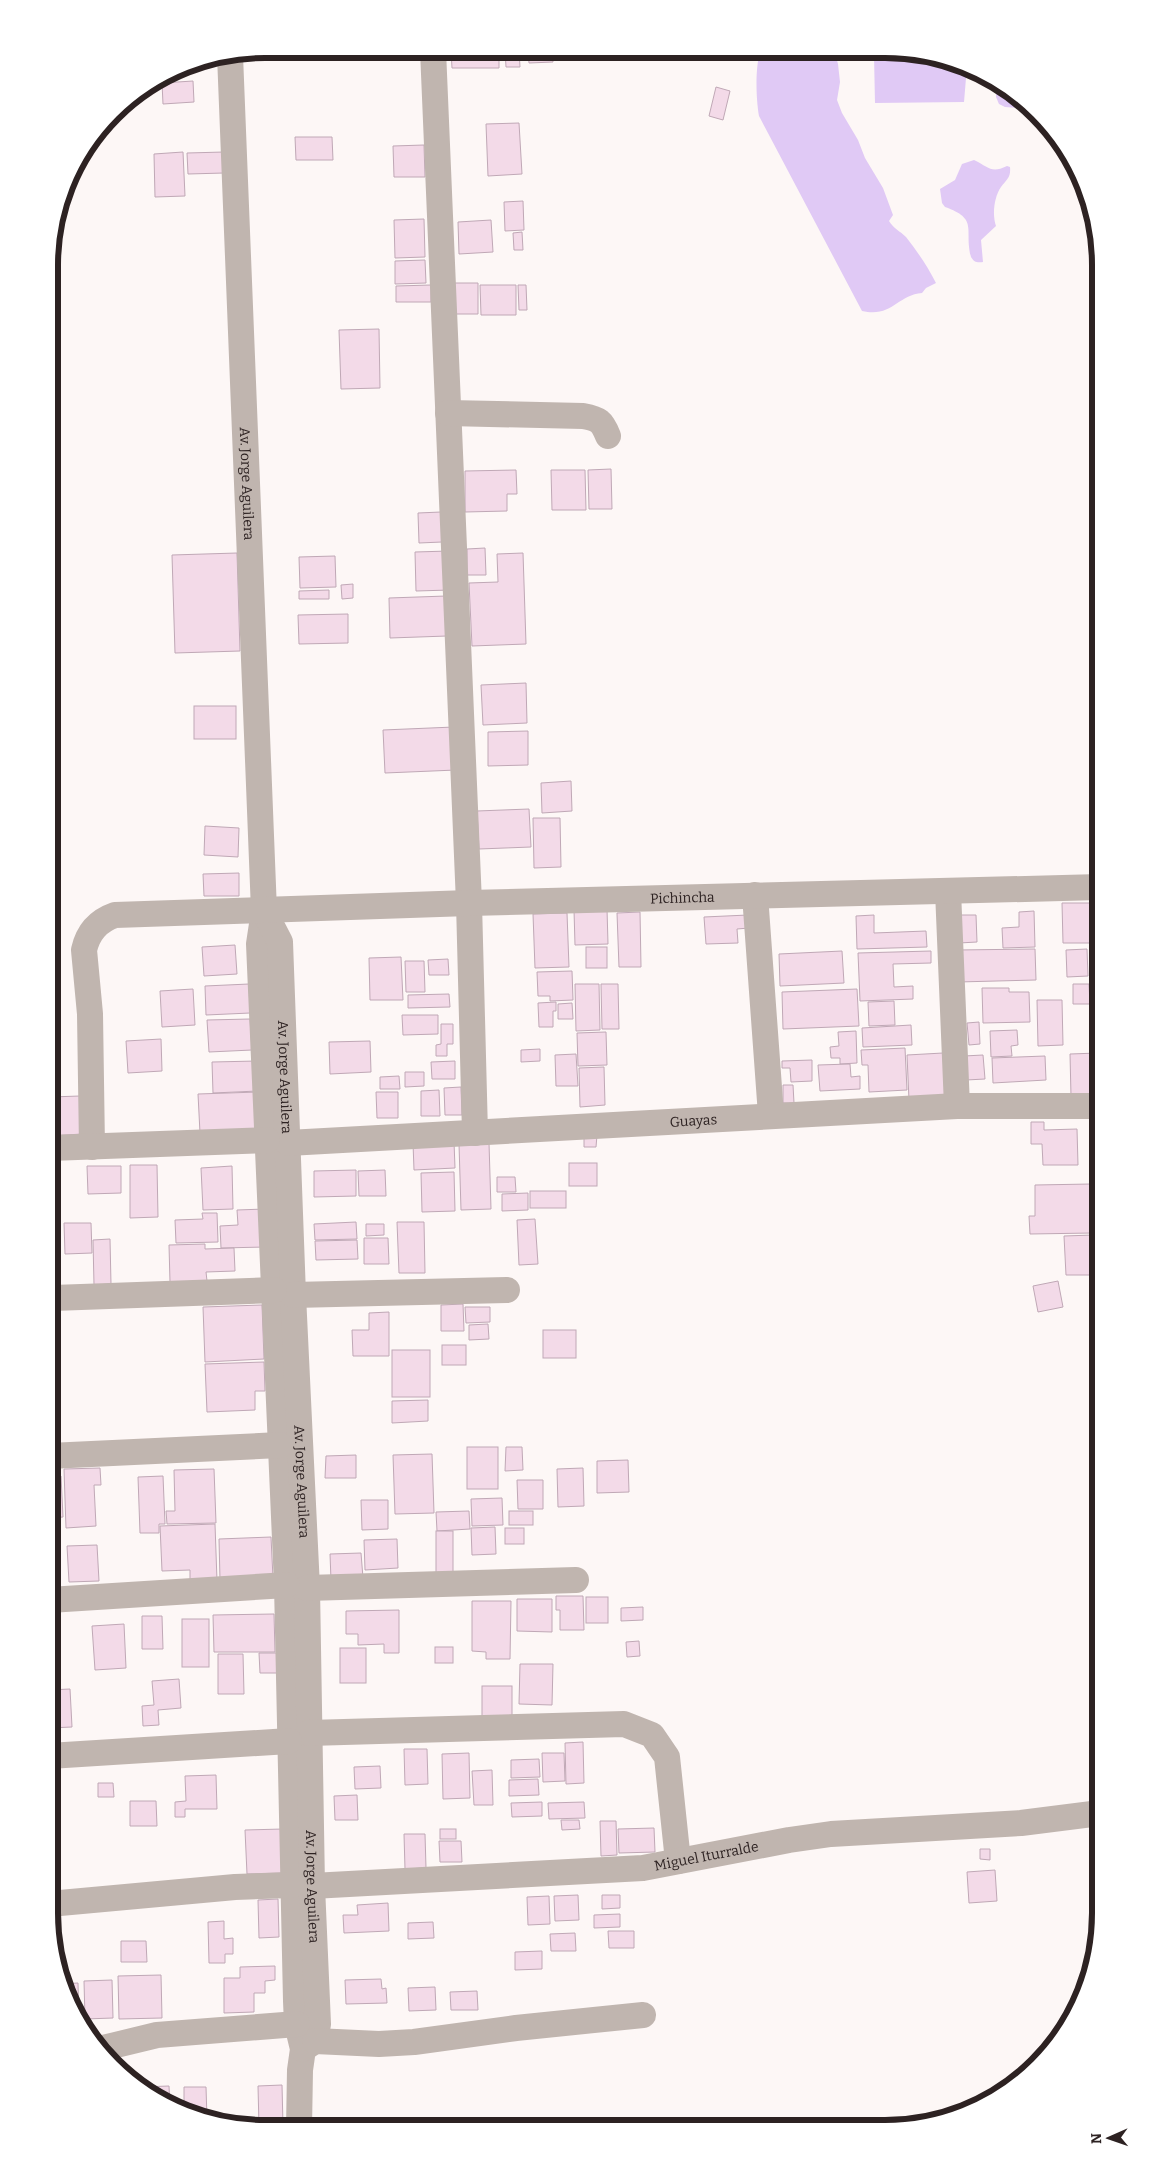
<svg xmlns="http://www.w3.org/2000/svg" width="1149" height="2178" viewBox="0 0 1149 2178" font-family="Bitter,serif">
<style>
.water{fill:#e0c9f5}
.building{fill:#f3dae8;stroke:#c0a8b6}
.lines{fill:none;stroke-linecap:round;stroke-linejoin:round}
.minor{stroke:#c0b5af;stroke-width:26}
.labels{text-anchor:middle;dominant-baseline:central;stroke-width:4;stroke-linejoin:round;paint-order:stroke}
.street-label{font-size:14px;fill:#2d2222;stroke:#fff}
.rim{fill:none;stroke:#2d2222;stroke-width:6}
</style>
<rect width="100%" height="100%" fill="#fdf7f6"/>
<g class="water">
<path d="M760,52H828L830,56L836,57L838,64L840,82L837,100L842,113L858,140L865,158L883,188L893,215L889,221C894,229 900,231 906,237C917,251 928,267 936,283L926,288L922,293C897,295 892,318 862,311L759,116C756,98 755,69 760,52Z"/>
<polygon points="874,55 937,56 967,66 964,102 875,103"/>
<polygon points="997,82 1027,102 1033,109 1005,107 999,104 996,97"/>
<path d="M974,160C989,167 991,174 1007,166L1010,167C1011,178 1007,179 1001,187C994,197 992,215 996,226L981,240L983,262C977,263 974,262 971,257C964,229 979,219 945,207L942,203L940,189L955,180L962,164Z"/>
</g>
<g class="building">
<polygon points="451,50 499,50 499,68 452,68"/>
<polygon points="505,50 519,50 520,67 506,67"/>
<polygon points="528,50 552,51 553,62 529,63"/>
<polygon points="193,81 194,102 163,104 162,83"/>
<polygon points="716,87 730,91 723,120 709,116"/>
<polygon points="519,123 522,174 488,176 486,124"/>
<polygon points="295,137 332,137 333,160 296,160"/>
<polygon points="424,145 425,177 394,177 393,146"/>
<polygon points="183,152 185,196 155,197 154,154"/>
<polygon points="224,152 224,173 188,174 187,153"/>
<polygon points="523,201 524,230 505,231 504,202"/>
<polygon points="424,219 425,257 395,258 394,220"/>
<polygon points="491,220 493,252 459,254 458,222"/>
<polygon points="522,232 523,250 514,250 513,233"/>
<polygon points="425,260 426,283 395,284 395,261"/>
<polygon points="454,283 478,283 478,314 455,314"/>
<polygon points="431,285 431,302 396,302 396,286"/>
<polygon points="480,285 516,285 516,315 481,315"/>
<polygon points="518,285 526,285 527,310 519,310"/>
<polygon points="379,329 380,388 341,389 339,330"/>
<polygon points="611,469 612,509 589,509 588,470"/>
<polygon points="516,470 517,494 507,494 507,511 465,512 465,471"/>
<polygon points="551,470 585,470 586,510 552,510"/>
<polygon points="441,512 442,542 419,543 418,513"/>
<polygon points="485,548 486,575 467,575 467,549"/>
<polygon points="449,551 450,590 416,591 415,552"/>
<polygon points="237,553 240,651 175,653 172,555"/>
<polygon points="523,553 526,644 472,646 469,583 498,582 497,554"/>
<polygon points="335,556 336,587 300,588 299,557"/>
<polygon points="353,584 353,598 342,599 341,585"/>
<polygon points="329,590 329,599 299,599 299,591"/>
<polygon points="446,596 447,636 390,638 389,598"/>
<polygon points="348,614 348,643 299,644 298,615"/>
<polygon points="526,683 527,723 483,725 481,685"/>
<rect x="194" y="706" width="42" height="33"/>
<polygon points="454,727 456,770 385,773 383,730"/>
<polygon points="528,731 528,765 488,766 488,732"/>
<polygon points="571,781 572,811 542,813 541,783"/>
<polygon points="529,809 531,847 479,849 477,811"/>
<polygon points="533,818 560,818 561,867 534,868"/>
<polygon points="205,826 239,828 238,857 204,855"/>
<polygon points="239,873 239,896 204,896 203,874"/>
<polygon points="1062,903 1097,903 1098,943 1063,943"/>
<polygon points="607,909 608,944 575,945 574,910"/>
<polygon points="1034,911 1035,947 1003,948 1002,928 1019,927 1019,912"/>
<polygon points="640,912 641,967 619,967 617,913"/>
<polygon points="567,913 569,967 535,968 533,914"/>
<polygon points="748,915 749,928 737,929 738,943 706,944 704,917"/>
<polygon points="874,915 874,933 926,931 927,947 857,949 856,916"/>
<polygon points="959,915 976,915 977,942 959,943"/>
<polygon points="235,945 237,974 204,976 202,947"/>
<rect x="586" y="947" width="21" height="21"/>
<polygon points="1035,949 1036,980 958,982 957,950"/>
<polygon points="1087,949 1088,976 1067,977 1066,950"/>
<polygon points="842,951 844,983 780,986 779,954"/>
<polygon points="931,951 931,963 893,964 894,987 913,986 913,999 860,1001 858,953"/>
<polygon points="401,957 403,1000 370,1000 369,958"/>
<polygon points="448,959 449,975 429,975 428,960"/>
<polygon points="405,961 424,961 425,992 406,992"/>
<polygon points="572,971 573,1000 550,1001 550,996 538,996 537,972"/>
<polygon points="249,984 250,1013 206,1015 205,986"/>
<polygon points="575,984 599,984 600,1030 576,1031"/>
<polygon points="601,984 618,984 619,1029 602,1029"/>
<polygon points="1073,984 1089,984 1090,1004 1073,1004"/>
<polygon points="982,988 1009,988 1009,992 1029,992 1030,1022 983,1023"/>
<polygon points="193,989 195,1025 162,1027 160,991"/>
<polygon points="857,989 859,1026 783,1029 782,992"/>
<polygon points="449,994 450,1007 408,1008 408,995"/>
<polygon points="1098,996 1100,996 1100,1021 1092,1021 1092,1009 1098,1009"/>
<polygon points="1037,1000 1062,1000 1063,1045 1038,1046"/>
<polygon points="894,1001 895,1025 869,1026 868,1002"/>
<polygon points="556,1002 556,1011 553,1011 553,1027 539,1027 538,1003"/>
<polygon points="572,1003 573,1019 558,1019 558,1004"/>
<polygon points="402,1015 438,1015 438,1034 403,1035"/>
<polygon points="250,1019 252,1050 209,1052 207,1020"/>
<polygon points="979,1022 980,1044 969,1045 967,1023"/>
<polygon points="441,1024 453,1024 453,1044 447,1044 447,1056 436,1056 436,1045 441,1044"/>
<polygon points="911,1025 912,1045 863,1047 862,1028"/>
<polygon points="1017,1030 1018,1045 1011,1046 1012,1056 991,1057 990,1031"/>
<polygon points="856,1031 857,1063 840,1064 840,1058 831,1058 830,1047 839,1046 838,1032"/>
<polygon points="606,1032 607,1065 578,1066 577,1033"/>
<polygon points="1098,1034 1100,1034 1100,1095 1071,1096 1070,1054 1098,1053"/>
<polygon points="161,1039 162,1071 128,1073 126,1041"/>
<polygon points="370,1041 371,1072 330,1074 329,1042"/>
<polygon points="905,1048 907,1090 869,1092 868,1065 862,1065 861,1050"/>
<polygon points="540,1049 540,1061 521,1062 521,1050"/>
<polygon points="943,1053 945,1098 909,1100 907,1055"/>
<polygon points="576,1054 578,1086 556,1086 555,1055"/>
<polygon points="983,1055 985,1079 966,1080 964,1056"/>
<polygon points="1045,1056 1046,1080 993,1083 992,1058"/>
<polygon points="812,1060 812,1081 791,1082 790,1068 782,1068 782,1061"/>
<polygon points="257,1061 258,1091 213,1093 212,1062"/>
<polygon points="455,1061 455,1079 432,1079 431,1062"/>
<polygon points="850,1064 851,1077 860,1076 860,1089 820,1091 818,1065"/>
<polygon points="604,1067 605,1105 580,1107 579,1068"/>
<polygon points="405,1072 424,1072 424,1086 405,1087"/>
<polygon points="399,1076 400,1089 380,1089 380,1077"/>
<polygon points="783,1085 793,1085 794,1103 783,1103"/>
<polygon points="461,1087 462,1115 445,1115 444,1088"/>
<polygon points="439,1090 440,1116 421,1116 421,1091"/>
<polygon points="258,1092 260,1131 200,1133 198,1094"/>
<polygon points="376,1092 398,1092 398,1118 377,1118"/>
<polygon points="80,1096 82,1134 50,1136 50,1097"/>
<polygon points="1031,1122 1044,1122 1044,1130 1077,1129 1078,1165 1043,1165 1042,1144 1031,1144"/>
<polygon points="1092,1132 1100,1132 1100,1172 1093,1172"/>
<polygon points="584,1134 597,1135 596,1147 584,1147"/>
<polygon points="454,1142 455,1168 414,1170 413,1143"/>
<polygon points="489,1143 491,1209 461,1210 459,1144"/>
<polygon points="50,1161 55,1161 57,1208 50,1208"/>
<rect x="569" y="1163" width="28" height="23"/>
<polygon points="130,1165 157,1165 158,1217 130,1218"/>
<polygon points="87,1166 121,1166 121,1193 88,1194"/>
<polygon points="232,1166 233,1209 203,1210 201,1168"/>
<polygon points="356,1170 356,1196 314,1197 314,1171"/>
<polygon points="385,1170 386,1196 359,1196 358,1171"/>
<polygon points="454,1172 455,1211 422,1212 421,1173"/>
<polygon points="497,1177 515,1177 516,1192 497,1192"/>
<polygon points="1091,1178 1100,1178 1100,1230 1092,1230"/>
<polygon points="1091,1184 1092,1233 1030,1234 1029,1216 1035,1216 1035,1185"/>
<rect x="530" y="1191" width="36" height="17"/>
<polygon points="528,1193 528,1210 502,1211 502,1194"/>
<polygon points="265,1209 266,1247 221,1248 220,1226 238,1225 237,1210"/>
<polygon points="202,1213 217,1213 218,1242 176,1243 175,1220 203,1219"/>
<polygon points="535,1219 538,1264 519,1265 517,1220"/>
<polygon points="356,1222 357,1239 315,1240 314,1224"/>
<polygon points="397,1222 424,1222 425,1273 399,1273"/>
<polygon points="64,1223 91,1223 92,1253 65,1254"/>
<polygon points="366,1224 384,1224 384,1235 366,1236"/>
<polygon points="1093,1235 1093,1275 1066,1275 1064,1236"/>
<polygon points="364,1238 388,1238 389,1264 364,1264"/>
<polygon points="110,1239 111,1284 94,1285 93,1240"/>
<polygon points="357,1240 358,1259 316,1260 315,1241"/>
<polygon points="205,1244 205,1249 234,1248 235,1271 206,1272 207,1281 170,1282 169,1245"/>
<polygon points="1058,1281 1063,1307 1038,1312 1033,1286"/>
<polygon points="463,1304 464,1331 441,1331 441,1305"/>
<polygon points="262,1305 264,1359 205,1362 203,1307"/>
<polygon points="465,1307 490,1307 490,1322 466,1323"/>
<polygon points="389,1312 389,1356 353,1356 352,1330 369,1330 369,1313"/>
<polygon points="488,1324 489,1339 469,1340 469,1325"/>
<rect x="543" y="1330" width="33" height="28"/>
<rect x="442" y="1345" width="24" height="20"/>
<rect x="392" y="1350" width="38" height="47"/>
<polygon points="264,1362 265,1391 255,1391 255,1410 207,1412 205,1364"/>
<polygon points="428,1400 428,1421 392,1423 392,1401"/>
<rect x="467" y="1447" width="31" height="42"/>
<polygon points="506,1447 522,1447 523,1470 505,1471"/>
<polygon points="432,1454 434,1513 395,1514 393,1455"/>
<polygon points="356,1455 356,1478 325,1478 326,1456"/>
<polygon points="628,1460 629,1492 597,1493 597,1461"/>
<polygon points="100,1468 101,1485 94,1485 96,1526 66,1528 64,1469"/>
<polygon points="583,1468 584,1506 558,1507 557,1469"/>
<polygon points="214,1469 216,1523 167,1524 166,1511 175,1511 174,1470"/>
<polygon points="49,1476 61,1476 63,1517 49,1518"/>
<polygon points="163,1476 165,1524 159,1524 159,1533 140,1533 138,1477"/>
<polygon points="517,1480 543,1480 543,1509 518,1509"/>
<polygon points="502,1498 503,1525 472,1526 471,1499"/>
<polygon points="361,1500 388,1500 388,1529 362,1530"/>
<polygon points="469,1511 470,1529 437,1531 436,1512"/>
<rect x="509" y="1511" width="24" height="14"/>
<polygon points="215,1524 217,1581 190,1582 190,1570 162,1571 160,1526"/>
<polygon points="495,1527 496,1554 472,1555 471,1528"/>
<rect x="505" y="1528" width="19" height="16"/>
<rect x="436" y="1531" width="17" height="43"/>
<polygon points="271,1537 273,1578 220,1580 219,1539"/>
<polygon points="397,1539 398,1568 365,1570 364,1540"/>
<polygon points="97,1545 99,1581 69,1582 67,1546"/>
<polygon points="361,1553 363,1578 331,1580 330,1554"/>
<polygon points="556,1596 583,1596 584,1630 560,1630 560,1610 556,1610"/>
<rect x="586" y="1597" width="22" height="26"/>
<polygon points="517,1599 552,1599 552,1632 517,1631"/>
<polygon points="472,1601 511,1601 510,1659 486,1659 486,1652 472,1651"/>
<polygon points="643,1607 643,1620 621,1621 621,1608"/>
<polygon points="399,1610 399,1653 384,1653 384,1644 358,1645 358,1634 346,1634 346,1611"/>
<polygon points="274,1614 275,1652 214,1652 213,1615"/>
<polygon points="142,1616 162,1616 163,1649 142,1649"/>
<rect x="182" y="1619" width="27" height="48"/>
<polygon points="124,1624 126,1668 95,1670 92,1626"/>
<polygon points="59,1627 60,1657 49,1657 49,1628"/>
<polygon points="639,1641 640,1656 627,1657 626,1642"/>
<rect x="435" y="1647" width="18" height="16"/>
<rect x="340" y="1648" width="26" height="35"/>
<polygon points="259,1653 277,1653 277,1673 260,1673"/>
<polygon points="218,1654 243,1654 244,1694 218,1694"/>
<polygon points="520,1664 553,1664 552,1705 519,1704"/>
<polygon points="179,1679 181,1708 158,1710 159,1725 143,1726 142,1706 154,1705 152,1681"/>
<rect x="482" y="1686" width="30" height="30"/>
<polygon points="70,1689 72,1727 49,1728 49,1690"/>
<polygon points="583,1742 584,1783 566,1784 565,1743"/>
<polygon points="404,1749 427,1749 428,1784 405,1785"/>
<polygon points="469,1753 470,1798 443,1799 442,1754"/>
<polygon points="542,1753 564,1753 565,1781 543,1782"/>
<polygon points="539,1759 540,1777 511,1778 511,1760"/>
<polygon points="380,1766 381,1788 355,1789 354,1767"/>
<polygon points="492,1770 493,1805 474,1805 472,1771"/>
<polygon points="216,1775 217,1809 185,1809 185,1817 175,1817 175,1802 186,1801 185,1776"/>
<polygon points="538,1779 539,1795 509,1796 509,1780"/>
<polygon points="98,1783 113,1783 114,1797 98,1797"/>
<polygon points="357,1795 358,1820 335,1820 334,1796"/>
<polygon points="130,1801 156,1801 157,1826 130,1826"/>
<polygon points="542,1802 542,1816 512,1817 511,1803"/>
<polygon points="584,1802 585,1818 549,1819 548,1803"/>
<polygon points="561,1820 579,1820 580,1829 562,1830"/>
<polygon points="600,1821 616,1821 617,1855 601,1856"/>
<polygon points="654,1828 655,1852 619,1853 618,1829"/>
<polygon points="283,1829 284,1873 247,1874 245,1830"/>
<rect x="440" y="1829" width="16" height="10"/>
<polygon points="404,1834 425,1834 426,1868 405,1869"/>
<polygon points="439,1841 461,1841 462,1862 440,1862"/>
<polygon points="980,1849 990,1849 990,1860 980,1859"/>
<polygon points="995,1870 997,1901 969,1903 967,1872"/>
<polygon points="578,1895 579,1920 555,1921 554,1896"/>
<polygon points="602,1895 620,1895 620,1908 602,1909"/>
<polygon points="549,1896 550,1924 528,1925 527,1897"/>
<polygon points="278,1899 279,1937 259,1938 258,1900"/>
<polygon points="388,1903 389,1931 344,1933 343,1915 358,1915 357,1905"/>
<polygon points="620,1914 620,1927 594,1928 594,1915"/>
<polygon points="224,1921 224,1939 233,1938 233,1954 225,1954 225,1963 209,1963 208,1922"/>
<polygon points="433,1922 434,1938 408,1939 408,1923"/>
<polygon points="608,1931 634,1931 634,1948 609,1948"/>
<polygon points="575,1933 576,1951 551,1951 550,1934"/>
<polygon points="121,1941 146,1941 147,1962 121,1962"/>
<polygon points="542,1951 542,1969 515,1970 515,1952"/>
<polygon points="275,1966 275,1980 265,1981 265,1993 254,1993 254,2012 224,2013 224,1978 240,1978 240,1967"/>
<polygon points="161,1975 162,2018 119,2019 118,1976"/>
<polygon points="381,1979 382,1989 386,1988 387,2003 346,2004 345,1980"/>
<polygon points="112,1980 113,2018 85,2019 84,1981"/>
<polygon points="78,1983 79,2022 61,1984"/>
<polygon points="435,1987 436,2010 409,2011 408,1988"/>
<polygon points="477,1991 478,2010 451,2010 450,1992"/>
<polygon points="282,2085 283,2126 259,2127 258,2086"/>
<polygon points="169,2086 170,2107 141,2089 141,2087"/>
<polygon points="184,2087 206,2087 207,2119 184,2112"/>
<polygon points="645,2118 645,2129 618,2128 618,2119"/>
</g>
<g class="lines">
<g class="minor">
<polyline points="433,50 469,903 475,1133"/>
<path id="s1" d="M230,55L264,911L259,944L287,1585L296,2001L297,2024L303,2049L300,2070L299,2128"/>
<path d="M448,413L583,416C599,419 602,421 608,436"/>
<polyline points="948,891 957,1106"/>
<polyline points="755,895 771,1115"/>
<path id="s2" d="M264,911L280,942L293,1295L307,1588L312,1886L318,2024L315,2041L303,2049"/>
<path id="s3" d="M288,1143L957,1106H1100"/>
<path id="s4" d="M92,1147L90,1014L84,950C88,932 98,921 115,915L469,903L1100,887"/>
<polyline points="50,1148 267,1140"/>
<polyline points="293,1295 507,1290"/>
<polyline points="53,1298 274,1290"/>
<polyline points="49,1456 280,1445"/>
<polyline points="307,1588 576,1580"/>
<polyline points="49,1600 287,1585"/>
<polyline points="309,1733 624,1724 652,1735 667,1757 678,1861"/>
<polyline points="49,1756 289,1741"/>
<path id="s5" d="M312,1886L643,1868L789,1840L831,1834L1021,1823L1100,1813"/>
<polyline points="49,1904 235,1887 292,1885"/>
<polyline points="315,2041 379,2044 414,2042 516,2028 643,2015"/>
<polyline points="99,2049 157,2035 297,2024"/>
</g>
</g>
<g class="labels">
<g class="street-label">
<text stroke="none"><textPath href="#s1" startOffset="429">Av. Jorge Aguilera</textPath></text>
<text stroke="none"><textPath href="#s4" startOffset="814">Pichincha</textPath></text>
<text stroke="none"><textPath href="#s2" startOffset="170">Av. Jorge Aguilera</textPath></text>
<text stroke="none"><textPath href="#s3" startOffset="406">Guayas</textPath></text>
<text stroke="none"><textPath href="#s2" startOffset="575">Av. Jorge Aguilera</textPath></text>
<text stroke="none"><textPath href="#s5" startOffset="396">Miguel Iturralde</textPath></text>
<text stroke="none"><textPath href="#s2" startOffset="980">Av. Jorge Aguilera</textPath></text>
</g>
</g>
<path d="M0 0H1149V2178H0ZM265 58H885A207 207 0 0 1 1092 265V1913A207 207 0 0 1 885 2120H265A207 207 0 0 1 58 1913V265A207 207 0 0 1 265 58Z" fill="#fff" fill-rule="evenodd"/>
<path class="rim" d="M265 58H885A207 207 0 0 1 1092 265V1913A207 207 0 0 1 885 2120H265A207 207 0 0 1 58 1913V265A207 207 0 0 1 265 58Z"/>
<g transform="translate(1109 2138) rotate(268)" stroke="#ffffff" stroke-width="4" paint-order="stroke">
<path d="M0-4L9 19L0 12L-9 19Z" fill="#2d2222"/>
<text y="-8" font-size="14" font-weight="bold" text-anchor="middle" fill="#2d2222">N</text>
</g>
</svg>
